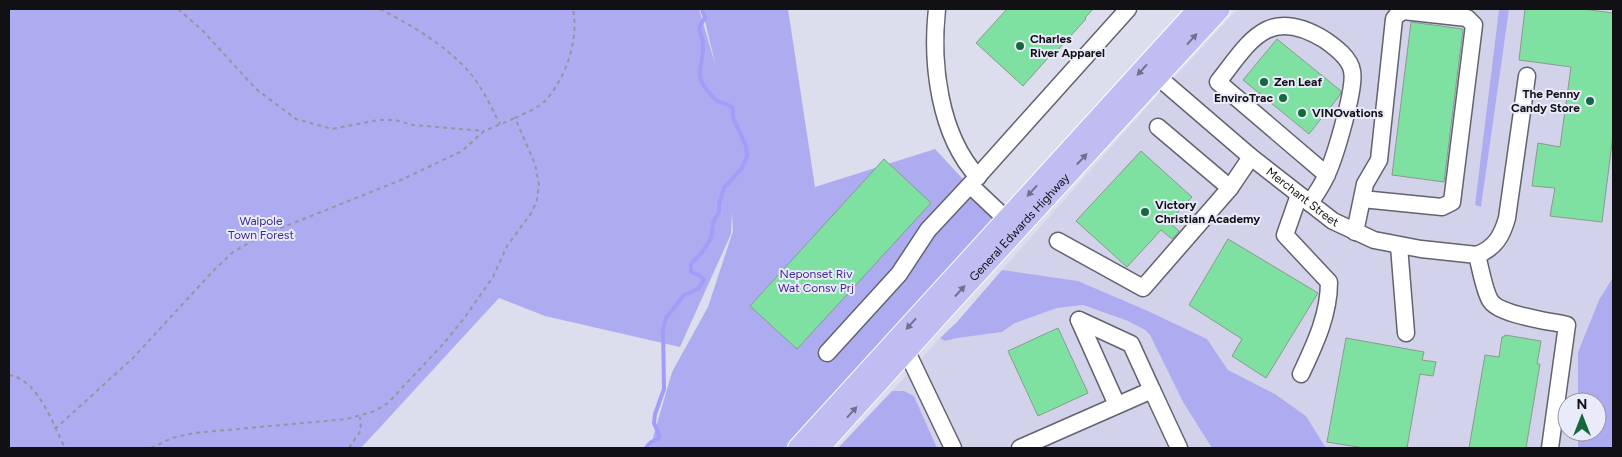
<svg xmlns="http://www.w3.org/2000/svg" width="1622" height="457" viewBox="0 0 1622 457" font-family="Figtree,sans-serif">
<style>
.built{fill:#d2d3ea}
.green{fill:#aeacf0}
.lines{fill:none;stroke-linecap:round;stroke-linejoin:round}
.stream{stroke:#a29df8;stroke-width:4}
.building{fill:#7fe1a1;stroke:#8b998f}
.minor-casing{stroke:#626370;stroke-width:19}
.major-casing{stroke:#fff;stroke-width:22}
.path{stroke:#9595a1;stroke-width:2;stroke-dasharray:4 4;stroke-linecap:butt}
.minor{stroke:#fff;stroke-width:16}
.major{stroke:#c0bdf2;stroke-width:20}
.oneway{fill:#716f8f}
.poi-dot{fill:#13693b;stroke:#e9eafa;stroke-width:2}
.labels{text-anchor:middle;dominant-baseline:central;stroke-width:4;stroke-linejoin:round;paint-order:stroke}
.poi-label{font-size:12px;font-weight:bold;fill:#101015;stroke:#e9eafa;text-anchor:start}
.street-label{font-size:12px;fill:#101015;stroke:#e9eafa}
.park-label{font-size:12px;fill:#402b92;stroke:#e9eafa}
</style>
<rect width="100%" height="100%" fill="#dcdded"/>
<g class="built">
<polygon points="1238,9 1499,9 1475,205 1481,207 1508,9 1613,9 1613,277 1599,300 1578,352 1578,402 1567,402 1567,432 1578,432 1578,448 1326,448 1306,416 1275,394 1228,370 1207,339 1148,311 1078,281 1002,270 1154,99"/>
<polygon points="1083,305 1128,321 1145,330 1150,335 1183,402 1212,448 937,448 914,396 904,391 892,391 940,338 945,341 957,338 1002,332 1015,323 1057,308"/>
</g>
<g class="green">
<polygon points="9,9 699,9 716,67 702,9 788,9 815,187 935,149 1001,220 790,448 650,448 672,372 708,307 733,231 732,213 731,234 680,347 545,316 499,298 361,448 9,448"/>
<polygon points="1499,9 1509,9 1481,207 1475,205"/>
<polygon points="1002,270 1078,281 1148,311 1207,339 1228,370 1275,394 1306,416 1326,448 1212,448 1183,402 1150,335 1145,330 1128,321 1083,305 1057,308 1015,323 1002,332 957,338 945,341 940,338 957,322"/>
<polygon points="1613,270 1613,448 1578,448 1578,432 1597,432 1597,402 1578,402 1578,352 1599,300 1613,277"/>
<polygon points="892,391 904,391 914,396 937,448 838,448"/>
</g>
<g class="lines">
<path class="stream" d="M646,448L651,442L658,439L659,435L654,423L655,414L664,389L663,329L666,318L684,295L698,289L704,280L699,275L691,272V264L703,251L711,238L713,223L719,212V204L724,188L742,168L747,156L746,146L733,118V108C726,102 722,104 716,100C713,98 710,94 708,91C692,75 705,62 703,43C701,30 695,31 705,18L702,9"/>
</g>
<g class="building">
<polygon points="1007,9 1093,9 1085,18 1086,19 1057,51 1055,50 1023,86 976,43"/>
<polygon points="1525,9 1582,9 1613,13 1613,135 1602,222 1550,216 1555,188 1532,186 1538,143 1560,147 1571,67 1519,60"/>
<polygon points="1411,22 1463,29 1444,182 1392,175"/>
<polygon points="1277,39 1341,91 1340,95 1309,134 1243,80"/>
<polygon points="1141,151 1192,197 1169,222 1179,231 1172,239 1161,230 1127,267 1076,221"/>
<polygon points="884,159 931,203 797,349 750,306"/>
<polygon points="1228,239 1318,293 1266,378 1232,356 1242,339 1189,305"/>
<polygon points="1058,328 1088,393 1038,416 1008,351"/>
<polygon points="1505,335 1541,341 1537,364 1540,364 1526,448 1469,448 1485,355 1499,357 1502,337 1504,337"/>
<polygon points="1346,338 1424,352 1422,360 1436,362 1433,376 1420,374 1407,448 1364,448 1327,442"/>
</g>
<g class="lines">
<defs>
<g id="minor">
<path d="M937,9C931,63 939,135 978,177"/>
<path id="s1" d="M1158,77L1251,157L1333,221L1374,240L1421,249L1477,255C1495,248 1502,236 1507,218L1527,76"/>
<polyline points="1158,127 1230,188"/>
<polyline points="970,185 1128,9"/>
<path d="M1299,195L1285,235L1329,282C1329,315 1315,344 1301,374"/>
<path d="M1310,203C1316,194 1323,184 1327,174C1335,157 1356,87 1352,71C1350,58 1335,47 1325,40C1268,5 1250,41 1218,82L1327,175"/>
<polyline points="1355,232 1365,184 1379,160 1394,19 1397,15 1403,11 1467,18 1474,25 1452,202 1442,207 1362,199"/>
<polyline points="1058,241 1143,288 1230,188 1251,157"/>
<polyline points="1399,246 1406,333"/>
<path d="M1477,255C1480,266 1484,290 1490,300C1498,315 1549,321 1567,325L1550,448"/>
<polyline points="1079,320 1117,405"/>
<polyline points="907,352 953,448"/>
<polyline points="827,353 899,274 928,230 970,185 1006,219"/>
<polyline points="1152,390 1179,448"/>
<polyline points="1020,448 1152,390 1131,344 1079,320"/>
</g>
<g id="major">
<polyline points="798,448 1198,9"/>
<path id="s2" d="M819,448L949,304L1220,9"/>
</g>
</defs>
<use href="#minor" class="minor-casing"/>
<use href="#major" class="major-casing"/>
<g class="path">
<polyline points="178,9 203,31 256,89 296,119 332,129 379,120 395,120 413,125 484,131"/>
<path d="M380,9C413,26 447,46 471,74C483,89 491,107 500,124"/>
<path d="M9,375C39,380 53,425 65,448"/>
<polyline points="55,429 133,358 214,270 233,252 261,236 401,180 462,151 484,131 515,118"/>
<path d="M151,448L172,438L194,433L347,419L375,411L388,403L445,342L465,317L493,277L507,246L532,212L537,200L539,185L535,164L515,118C525,113 539,108 546,100C566,77 579,40 573,9"/>
<polyline points="349,448 361,430 360,417"/>
</g>
<use href="#minor" class="minor"/>
<use href="#major" class="major"/>
</g>
<defs><path id="oneway-solid" d="M-6-.8H1V-3.2L6.5 0L1 3.2V.8H-6Z" transform="scale(1.25)"/></defs>
<g class="oneway">
<use href="#oneway-solid" transform="translate(1192 39) rotate(-48)"/>
<use href="#oneway-solid" transform="translate(1142 70) rotate(132)"/>
<use href="#oneway-solid" transform="translate(1082 159) rotate(-47)"/>
<use href="#oneway-solid" transform="translate(1032 191) rotate(132)"/>
<use href="#oneway-solid" transform="translate(960 291) rotate(-47)"/>
<use href="#oneway-solid" transform="translate(911 324) rotate(132)"/>
<use href="#oneway-solid" transform="translate(852 412) rotate(-48)"/>
</g>
<g class="poi-dot">
<circle cx="1020" cy="46" r="5"/>
<circle cx="1264" cy="82" r="5"/>
<circle cx="1283" cy="98" r="5"/>
<circle cx="1590" cy="101" r="5"/>
<circle cx="1302" cy="113" r="5"/>
<circle cx="1145" cy="212" r="5"/>
</g>
<g class="labels">
<g class="poi-label">
<text x="1030" y="39">Charles<tspan x="1030" dy="14">River Apparel</tspan></text>
<text x="1274" y="82">Zen Leaf</text>
<text x="1580" y="94" text-anchor="end">The Penny<tspan x="1580" dy="14">Candy Store</tspan></text>
<text x="1273" y="98" text-anchor="end">EnviroTrac</text>
<text x="1312" y="113">VINOvations</text>
<text x="1155" y="205">Victory<tspan x="1155" dy="14">Christian Academy</tspan></text>
</g>
<g class="street-label">
<text stroke="none"><textPath href="#s1" startOffset="188">Merchant Street</textPath></text>
<text stroke="none"><textPath href="#s2" startOffset="298">General Edwards Highway</textPath></text>
</g>
<g class="park-label">
<text x="261" y="221">Walpole<tspan x="261" dy="14">Town Forest</tspan></text>
<text x="816" y="274">Neponset Riv<tspan x="816" dy="14">Wat Consv Prj</tspan></text>
</g>
</g>
<rect width="1622" height="457" fill="none" stroke="#101015" stroke-width="20"/>
<g transform="translate(1582 417)"><circle r="24" fill="#e9eafa" stroke="#92939e"/>
<path d="M0-4L9 19L0 12L-9 19Z" fill="#13693b"/>
<text y="-8" font-size="14" font-weight="bold" text-anchor="middle" fill="#101015">N</text>
</g>
</svg>
